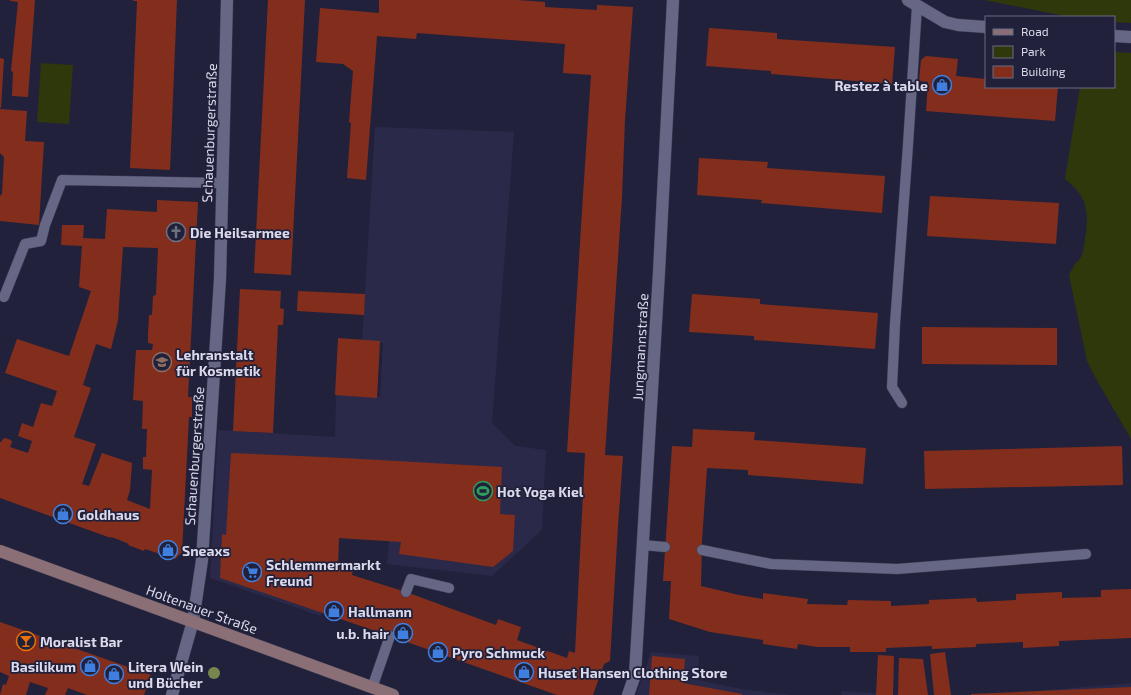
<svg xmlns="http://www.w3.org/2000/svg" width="1131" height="695" viewBox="0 0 1131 695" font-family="'Exo 2',sans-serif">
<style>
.built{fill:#2a2949}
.green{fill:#2e380b}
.building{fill:#832e1c;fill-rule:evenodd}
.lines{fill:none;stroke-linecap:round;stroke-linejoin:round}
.lane-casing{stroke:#3d3c52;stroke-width:11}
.street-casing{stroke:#3d3c52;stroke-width:13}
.secondary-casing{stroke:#3d3c52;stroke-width:13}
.lane{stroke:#666685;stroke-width:10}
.street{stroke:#666685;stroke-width:12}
.secondary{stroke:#8a6f77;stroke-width:12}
.tree{fill:#76864f}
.labels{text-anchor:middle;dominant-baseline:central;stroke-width:3.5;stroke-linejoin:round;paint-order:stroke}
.poi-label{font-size:14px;font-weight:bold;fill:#dadaec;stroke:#22213b;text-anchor:start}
.street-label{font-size:14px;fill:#dadaec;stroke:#22213b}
</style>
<rect width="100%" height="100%" fill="#22213b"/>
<g class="built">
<polygon points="375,127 514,132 492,423 515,446 546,450 542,530 492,576 387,564 389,541 339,538 338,568 321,616 210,578 218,430 335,437 336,394 380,397 383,343 362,342"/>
<polygon points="651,652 699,656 698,680 747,690 793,695 636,695"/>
<polygon points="1131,683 1131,695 990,695"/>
<polygon points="842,691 901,695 841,695"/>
</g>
<g class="green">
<polygon points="984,0 1131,0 1131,23 1114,22 1114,17 1070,17"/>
<path d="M1114,52L1131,53V439L1095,377L1087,361L1069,275C1071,271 1073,267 1075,264C1077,262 1079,260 1081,257C1084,252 1084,244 1085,239C1089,211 1088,197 1065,179L1080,87H1114Z"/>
<polygon points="41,63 73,65 69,124 37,122"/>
</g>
<g class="building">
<polygon points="10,0 35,0 28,97 12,96 13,72 11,71 18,2 10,1"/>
<polygon points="133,0 177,0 170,170 130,168 137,1 133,1"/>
<polygon points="268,0 305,0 291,275 254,273"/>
<polygon points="379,0 517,0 545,2 545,7 597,10 597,5 633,7 625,120 622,197 605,455 623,456 618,526 610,661 604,664 593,695 557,695 390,636 220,578 222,534 226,535 231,453 344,458 502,467 500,514 515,515 513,551 493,567 399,554 401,542 339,538 338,565 353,570 352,575 406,592 496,625 498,619 521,627 517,640 567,658 569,651 575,653 585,453 567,452 583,195 591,75 563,73 565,44 417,33 416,39 377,36 366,180 347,178 351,123 349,122 353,71 343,64 316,62 320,8 379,13"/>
<polygon points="709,28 777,33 777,39 895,47 892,84 771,74 771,71 706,66"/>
<polygon points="926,56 958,59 956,76 986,79 986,87 1058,87 1055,121 926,111 928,82 919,81 921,60 923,58"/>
<polygon points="0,58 4,59 1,108 0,108"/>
<polygon points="0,109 27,111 25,141 44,142 39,225 0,221 0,196 2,194 4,157 0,153"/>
<polygon points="699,158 768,162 767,168 885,176 882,213 761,203 762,200 697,195"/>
<polygon points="930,196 1059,203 1056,244 927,236"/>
<path d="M157,200L198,202L188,397H192V417H189L182,552L175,559L145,549L144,551L128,545L129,544L117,539L111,537V538L0,498V442H1L3,439L5,438L11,440L12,442L10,447L28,453L32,441L18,436L22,423L33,427L41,403L52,406L57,391L5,373L17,339L69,356L91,291L79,287L82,246L61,245L62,225H84L83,238L105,239L107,209L157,212ZM123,247L158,248L156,295L153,296L152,315H149L148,334V343L153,344L152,350H136L133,400L143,401L142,429H147L146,457H143V469L152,470L150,509L127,500L130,490L132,463L102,453L89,486L82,484L96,444L74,437L91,388L83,385L96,344L111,349L118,320Z"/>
<polygon points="240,289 281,291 280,308 284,309 283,325 278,325 273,433 233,431"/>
<polygon points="298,291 365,294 364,315 297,311"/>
<polygon points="692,294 760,299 760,304 878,313 875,349 754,340 754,336 689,332"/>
<polygon points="922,327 1057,328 1057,365 922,364"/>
<polygon points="338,338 380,341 377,398 335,395"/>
<polygon points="693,429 755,432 754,440 866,448 863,484 748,475 748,470 707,468 702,541 701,586 739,595 763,599 763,593 808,599 807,604 847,605 848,600 891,601 891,606 929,604 929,600 976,598 977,602 1016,600 1016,594 1062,592 1062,598 1101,597 1101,590 1131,589 1131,638 1059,641 1059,646 1023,648 1023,642 976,644 976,647 932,649 932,646 886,648 886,652 850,652 850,647 817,647 798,644 797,649 763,644 763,640 710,632 669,619 671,581 663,581 672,446 692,447"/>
<polygon points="1122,446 1123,485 925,489 924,451"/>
<polygon points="0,622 151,675 144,695 87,695 68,688 65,695 45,695 48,688 30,682 26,695 0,695 3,684 6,685 9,676 0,672"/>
<polygon points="945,652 951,695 934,695 930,654"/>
<polygon points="878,655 894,656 893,695 876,695"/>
<polygon points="652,656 685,659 683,683 742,694 742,695 649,695"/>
<polygon points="899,658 923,659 928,695 898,695"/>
<polygon points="1131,687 1131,695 971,695 971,694"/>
</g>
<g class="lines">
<defs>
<g id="lane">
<polyline points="4,297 25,244 41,241 45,225 62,180 222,183"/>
<polyline points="902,403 892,387 895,324 908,145 917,6"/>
<polyline points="643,545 665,547"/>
<polyline points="702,550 771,564 897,569 1086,554"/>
<polyline points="406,592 411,579 449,588"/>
<polyline points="372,688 390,636"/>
</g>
<g id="street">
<polyline points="908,0 945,22 958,25 986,27"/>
<polyline points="1114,36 1131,37"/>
<polyline points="172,695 193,621 202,560 220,279 227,0"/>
<polyline points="628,695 635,675 659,272 673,0"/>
</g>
<polyline id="secondary" points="0,551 393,695"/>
</defs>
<use href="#lane" class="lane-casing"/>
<use href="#street" class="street-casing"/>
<use href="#secondary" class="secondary-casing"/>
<use href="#lane" class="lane"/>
<use href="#street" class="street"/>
<use href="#secondary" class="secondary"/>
</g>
<circle class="tree" cx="214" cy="673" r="6"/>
<defs>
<symbol id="shop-ring" viewBox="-11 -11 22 22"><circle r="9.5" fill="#22213b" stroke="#3f7fe0" stroke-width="1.5"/><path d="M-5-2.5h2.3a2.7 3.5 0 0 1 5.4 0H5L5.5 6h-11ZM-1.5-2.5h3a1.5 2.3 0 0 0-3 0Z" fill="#3f7fe0"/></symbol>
<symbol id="church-ring" viewBox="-11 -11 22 22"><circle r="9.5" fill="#22213b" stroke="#6b7280" stroke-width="1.5"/><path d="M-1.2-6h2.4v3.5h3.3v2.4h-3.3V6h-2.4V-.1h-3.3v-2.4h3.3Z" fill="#6b7280"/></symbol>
<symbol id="school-ring" viewBox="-11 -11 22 22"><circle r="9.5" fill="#22213b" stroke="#8d6e63" stroke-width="1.5"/><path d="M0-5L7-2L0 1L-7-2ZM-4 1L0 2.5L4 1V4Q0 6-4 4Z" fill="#8d6e63"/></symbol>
<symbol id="stadium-ring" viewBox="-11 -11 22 22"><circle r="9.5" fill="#22213b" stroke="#2e9e5b" stroke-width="1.5"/><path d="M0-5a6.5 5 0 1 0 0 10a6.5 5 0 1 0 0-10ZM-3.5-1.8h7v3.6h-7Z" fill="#2e9e5b"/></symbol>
<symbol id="supermarket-ring" viewBox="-11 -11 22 22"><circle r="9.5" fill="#22213b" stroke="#3f7fe0" stroke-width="1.5"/><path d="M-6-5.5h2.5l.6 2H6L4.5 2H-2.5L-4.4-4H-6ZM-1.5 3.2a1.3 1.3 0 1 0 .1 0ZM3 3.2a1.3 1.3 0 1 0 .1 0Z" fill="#3f7fe0"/></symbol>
<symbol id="bar-ring" viewBox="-11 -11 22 22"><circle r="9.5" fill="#22213b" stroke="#e8710a" stroke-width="1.5"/><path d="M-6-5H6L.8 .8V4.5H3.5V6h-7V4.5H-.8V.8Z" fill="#e8710a"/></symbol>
</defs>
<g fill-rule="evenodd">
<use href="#shop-ring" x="931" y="74" width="22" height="22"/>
<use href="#church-ring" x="165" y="221" width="22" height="22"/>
<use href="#school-ring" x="151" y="351" width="22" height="22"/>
<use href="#stadium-ring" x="472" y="480" width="22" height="22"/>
<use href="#shop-ring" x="52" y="503" width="22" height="22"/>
<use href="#shop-ring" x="157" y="539" width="22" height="22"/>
<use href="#supermarket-ring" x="241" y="561" width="22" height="22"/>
<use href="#shop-ring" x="323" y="600" width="22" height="22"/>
<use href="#shop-ring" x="392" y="622" width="22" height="22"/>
<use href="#bar-ring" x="15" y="630" width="22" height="22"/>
<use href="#shop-ring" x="427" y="641" width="22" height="22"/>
<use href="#shop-ring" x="79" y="655" width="22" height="22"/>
<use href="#shop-ring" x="513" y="661" width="22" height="22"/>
<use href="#shop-ring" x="103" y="663" width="22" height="22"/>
</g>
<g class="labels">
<g class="poi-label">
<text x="928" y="85" text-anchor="end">Restez à table</text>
<text x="190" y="232">Die Heilsarmee</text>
<text x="176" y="354">Lehranstalt<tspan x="176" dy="16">für Kosmetik</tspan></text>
<text x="497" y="491">Hot Yoga Kiel</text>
<text x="77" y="514">Goldhaus</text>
<text x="182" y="550">Sneaxs</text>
<text x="266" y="564">Schlemmermarkt<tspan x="266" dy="16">Freund</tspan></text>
<text x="348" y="611">Hallmann</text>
<text x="389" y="633" text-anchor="end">u.b. hair</text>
<text x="40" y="641">Moralist Bar</text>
<text x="452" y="652">Pyro Schmuck</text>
<text x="76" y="666" text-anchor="end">Basilikum</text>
<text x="128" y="666">Litera Wein<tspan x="128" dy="16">und Bücher</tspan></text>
<text x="538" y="672">Huset Hansen Clothing Store</text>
</g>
<g class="street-label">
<text transform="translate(209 133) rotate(-88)">Schauenburgerstraße</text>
<text transform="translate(640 347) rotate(-87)">Jungmannstraße</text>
<text transform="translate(194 456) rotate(-86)">Schauenburgerstraße</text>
<text transform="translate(202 609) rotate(20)">Holtenauer Straße</text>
</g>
</g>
<rect x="985" y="16" width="130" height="72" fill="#22213b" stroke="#6c6b82"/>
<rect x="993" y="29" width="20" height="6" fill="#8a6f77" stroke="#6c6b82"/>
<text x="1021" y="36" font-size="12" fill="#dadaec">Road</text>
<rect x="993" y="46" width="20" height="12" fill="#2e380b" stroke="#6c6b82"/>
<text x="1021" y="56" font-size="12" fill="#dadaec">Park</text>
<rect x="993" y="66" width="20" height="12" fill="#832e1c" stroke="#6c6b82"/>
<text x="1021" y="76" font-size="12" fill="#dadaec">Building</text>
</svg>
